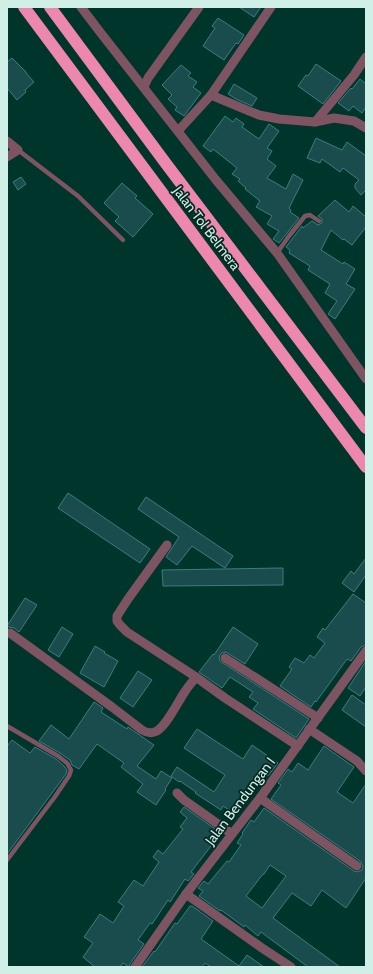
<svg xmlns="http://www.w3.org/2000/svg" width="373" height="974" viewBox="0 0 373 974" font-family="Cabin,sans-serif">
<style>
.building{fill:#1a4c4d;stroke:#397f80;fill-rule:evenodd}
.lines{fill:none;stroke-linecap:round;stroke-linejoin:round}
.service{stroke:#7e5462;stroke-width:4.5}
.minor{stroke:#7e5462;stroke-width:9}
.motorway{stroke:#ed87ad;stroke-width:12}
.labels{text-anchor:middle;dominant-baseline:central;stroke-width:3.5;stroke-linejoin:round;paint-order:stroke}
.street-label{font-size:14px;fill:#d0f0e7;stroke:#052922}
</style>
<rect width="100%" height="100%" fill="#00352b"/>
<g class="building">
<polygon points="239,7 261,7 254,17"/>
<polygon points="218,18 244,35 238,44 236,43 224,60 203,46 215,28 212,26"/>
<polygon points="12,58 26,72 26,73 34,82 25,90 26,92 17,100 7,88 7,62"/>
<polygon points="316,64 341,81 323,104 298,86 306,75 308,76"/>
<polygon points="181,65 191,73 188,76 197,82 193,87 201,93 184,116 175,110 177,107 168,99 172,95 162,85"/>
<polygon points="360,79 366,84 366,107 362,113 353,106 349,111 338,103 351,88 352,89"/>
<polygon points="234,84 257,98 252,106 236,99 228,94"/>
<polygon points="225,116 233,122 236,118 244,124 242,127 259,139 269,124 279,131 267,148 272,151 267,159 276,166 267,178 286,189 293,174 303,180 289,208 291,210 290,212 299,218 279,243 273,239 279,231 267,224 272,216 256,207 260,201 245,189 246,188 238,181 240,179 232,174 237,168 213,149 211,152 203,146"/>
<polygon points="316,138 342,150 347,142 366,156 366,190 361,195 355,188 355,184 359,180 343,168 340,172 322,159 320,163 307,158"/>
<polygon points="21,177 26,184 18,190 13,182"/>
<polygon points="122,183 137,196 135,198 153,214 133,237 115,221 119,217 104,203"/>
<polygon points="335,200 349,212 353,206 366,217 366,227 352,245 344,239 343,240 331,230 321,250 343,264 344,262 355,269 346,284 355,289 335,319 328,314 337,301 325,293 330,284 308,270 310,266 289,253 290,250 286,247 302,226 303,228 312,221 318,225 322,223 322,219 318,216"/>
<polygon points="68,493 150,549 140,563 58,508"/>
<polygon points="146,497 233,556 225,568 192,546 177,565 166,557 179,537 138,509"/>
<polygon points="366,558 366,575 354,592 342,583 351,571 354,574"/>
<polygon points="283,568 283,585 163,586 162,570"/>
<polygon points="353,594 366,603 366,645 361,647 351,661 347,659 316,702 315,701 311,707 280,686 292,669 289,667 295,658 304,663 310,655 314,658 325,643 317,637 323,628 325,630"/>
<polygon points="25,598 37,605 19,632 14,628 9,627 7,626"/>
<polygon points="62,627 73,634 59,657 48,650"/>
<polygon points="233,627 258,644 245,664 226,652 222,653 220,655 219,658 220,661 309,719 296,738 253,709 258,703 249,697 253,692 230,677 222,688 199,672 213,654 214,655"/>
<polygon points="95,646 105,652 104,653 118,661 104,687 80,673"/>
<polygon points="366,661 366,687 360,696 348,688"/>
<polygon points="138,671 152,680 133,707 120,698"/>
<polygon points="352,695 366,705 366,727 342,710"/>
<polygon points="94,702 103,708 101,712 127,729 128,727 154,745 137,766 156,779 161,771 172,778 165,789 166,790 156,805 137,792 143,784 121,767 124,763 97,744 79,769 72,765 70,760 60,753 39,741 51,725 69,739"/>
<polygon points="197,729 243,759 252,745 278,763 268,776 261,771 249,788 252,791 234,813 223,806 221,810 195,793 196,792 180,781 179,782 171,776 177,767 214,792 225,775 184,748"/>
<polygon points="12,740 30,753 35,747 56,759 64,766 67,770 66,774 7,854 7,746"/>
<path d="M324,746L354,767L337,792L353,803L366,784V878L346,908L322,890L311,906L292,893L273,918L340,967H308L261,932L258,936L245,925L244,927L221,910L220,911L199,896L203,891L198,888L204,881L208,884L227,861L229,862L241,845L237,843L243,834L242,833L251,820L254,822L264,808L354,871L357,872L362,870L363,866L360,861L271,799L281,785L278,783L288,769L292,772L298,763L308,770ZM270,865L286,876L262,908L246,896L263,874H264Z"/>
<polygon points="184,807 221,833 191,872 194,874 188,881 185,879 170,902 168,900 152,924 150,923 138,940 144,944 130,964 129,967 123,963 120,967 95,967 83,957 93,943 84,937 100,914 113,923 124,906 118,902 134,880 143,886 159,862 153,857 158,850 163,854 183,829 180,827 187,818 180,812"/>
<polygon points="190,906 192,906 213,921 201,939 239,966 247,955 264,967 211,967 205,963 202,967 142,967 154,951 155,952 175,923 177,924"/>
</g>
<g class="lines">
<g class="service">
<polyline points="18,150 78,196 123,240"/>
<polyline points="277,253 289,236 305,216 310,215 319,221"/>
<polyline points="7,726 58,756 67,763 71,770 69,776 54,798 7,860"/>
</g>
<g class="minor">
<polyline points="81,7 100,32 216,180 277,253 366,379"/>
<polyline points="144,87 148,78 199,7"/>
<polyline points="211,95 259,115 279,119 315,122 334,118 354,121 366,128"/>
<polyline points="315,122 354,75 366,57"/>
<polyline points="178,131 211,95 271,7"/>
<polyline points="7,141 18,150 7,157"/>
<polyline points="167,545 128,599 117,616 117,621 120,625 127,632 196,677"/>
<path d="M10,633L112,707L142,730C147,733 151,734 157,731C168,724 178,701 186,690C189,685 193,681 196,677L225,698L298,746"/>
<polyline points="225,658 318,718"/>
<polyline points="309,729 357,761 366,771"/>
<polyline points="177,793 184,800 232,834"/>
<polyline points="260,798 357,866"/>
<polyline points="186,894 262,948 291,967"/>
<polyline points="135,967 186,894 260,798 366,651"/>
</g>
<g class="motorway">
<polyline points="24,7 366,467"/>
<polyline points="50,7 167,165 366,428"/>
</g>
</g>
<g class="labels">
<g class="street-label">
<text transform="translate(207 228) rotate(53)">Jalan Tol Belmera</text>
<text transform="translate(240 801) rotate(-53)">Jalan Bendungan I</text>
</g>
</g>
<rect width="373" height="974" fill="none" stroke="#d0f0e7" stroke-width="16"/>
</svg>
